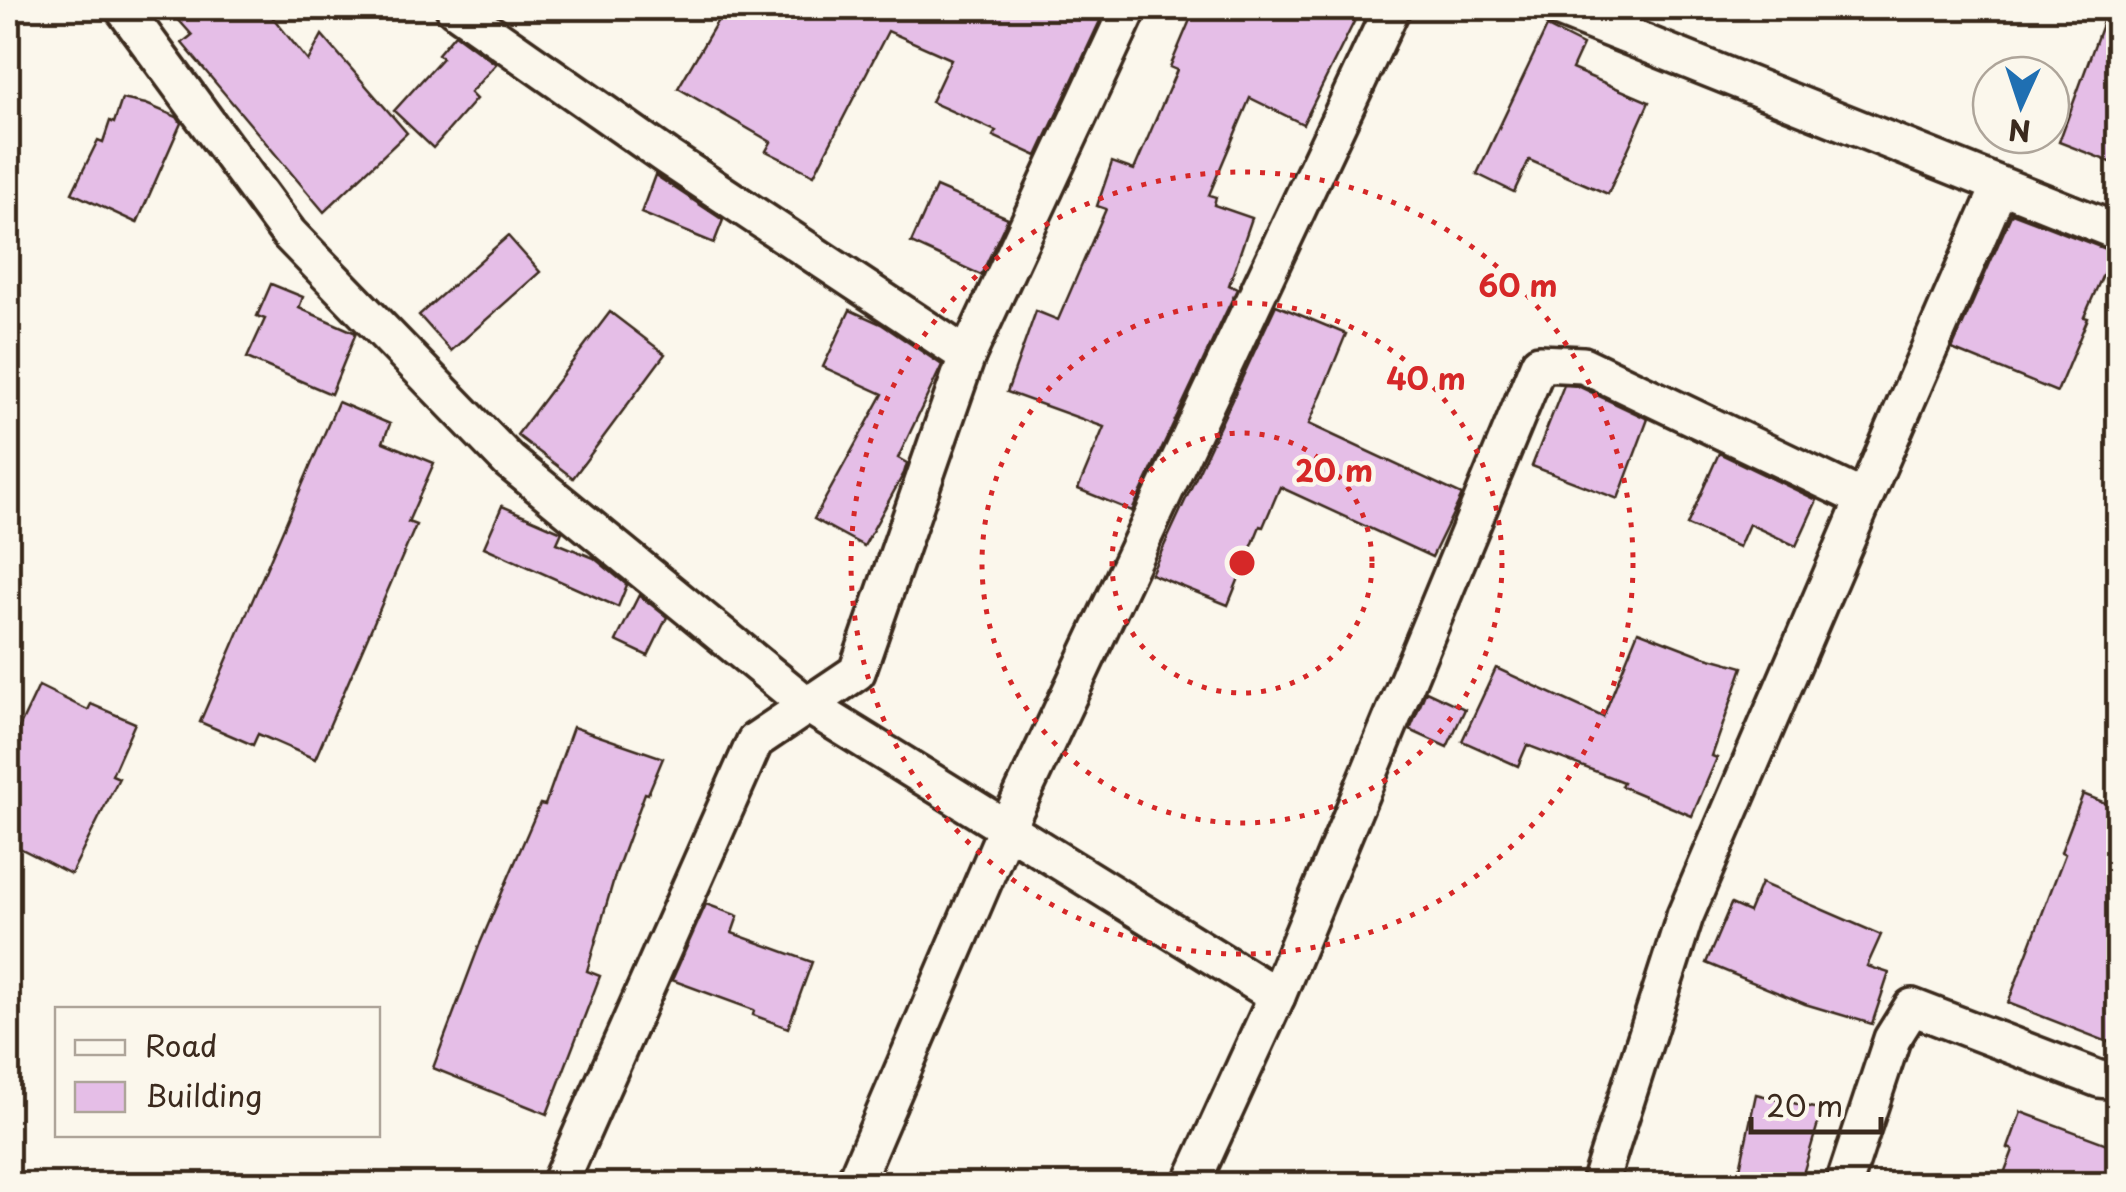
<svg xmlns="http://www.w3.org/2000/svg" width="2126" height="1192" viewBox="0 0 2126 1192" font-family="'Playpen Sans',sans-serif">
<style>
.building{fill:#e5bee7;stroke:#3b2a1e;stroke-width:2.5}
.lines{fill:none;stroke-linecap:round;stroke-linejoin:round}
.minor-casing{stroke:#3b2a1e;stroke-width:42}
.minor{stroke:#fbf7ec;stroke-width:35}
.ring{fill:none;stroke:#d62828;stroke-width:5;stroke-dasharray:5 10}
.centre{fill:#d62828;stroke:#fbf7ec;stroke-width:5}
.ring-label{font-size:30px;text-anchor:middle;font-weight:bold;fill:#d62828;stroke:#fbf7ec;stroke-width:9;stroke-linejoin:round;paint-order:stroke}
</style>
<rect width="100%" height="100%" fill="#fbf7ec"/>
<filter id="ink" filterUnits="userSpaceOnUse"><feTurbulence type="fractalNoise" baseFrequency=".01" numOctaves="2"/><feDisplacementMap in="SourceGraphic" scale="20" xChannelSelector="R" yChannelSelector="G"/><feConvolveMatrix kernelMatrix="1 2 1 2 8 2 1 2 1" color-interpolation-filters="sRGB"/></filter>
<g filter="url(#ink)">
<g class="building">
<polygon points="168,8 265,8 308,61 322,35 407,133 324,212 182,43 192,35"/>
<polygon points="725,8 1106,8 1037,156 993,136 996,131 931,102 951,59 888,31 814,175 766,151 771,142 678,88"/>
<polygon points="1195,8 1361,8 1303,124 1250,98 1209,195 1216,197 1214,205 1252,218 1229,285 1237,289 1132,511 1078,489 1104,427 1007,392 1036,311 1058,320 1106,209 1097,206 1112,162 1134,170 1177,70 1170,67"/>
<polygon points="2108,8 2118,8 2118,165 2059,142"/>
<polygon points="1547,27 1583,45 1572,69 1649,102 1608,194 1529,160 1514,192 1477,174"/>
<polygon points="455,34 496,64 470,93 476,99 433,148 394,111 442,58 438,54"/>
<polygon points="122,99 146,104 177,117 181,123 137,223 72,193 98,140 103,142 110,121 114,123"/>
<polygon points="655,175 723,220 714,243 641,213"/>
<polygon points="936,187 1008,218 981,275 911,243"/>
<polygon points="2012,213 2113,252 2084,317 2088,318 2057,392 1952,349"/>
<polygon points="508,236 540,272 451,351 419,315"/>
<polygon points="271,284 303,297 299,308 356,333 331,394 247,358 265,319 257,316"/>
<polygon points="1276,305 1346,334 1309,424 1462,495 1432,557 1280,487 1263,527 1260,526 1228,605 1151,574"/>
<polygon points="850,310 881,324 942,365 898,458 907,463 904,473 864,546 814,519 883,394 823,367"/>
<polygon points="610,312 665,354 573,478 517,435"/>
<polygon points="1564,385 1578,386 1648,419 1618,499 1532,466"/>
<polygon points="338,402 390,424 383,442 434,463 408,522 416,525 315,759 258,734 253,745 200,722"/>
<polygon points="1719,453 1817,500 1796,546 1749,524 1739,547 1687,525"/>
<polygon points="502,506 562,532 557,543 594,558 627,585 618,607 484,547"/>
<polygon points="639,595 667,617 648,656 616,641"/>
<polygon points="1638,631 1703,656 1743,667 1712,756 1717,758 1692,816 1621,786 1623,782 1527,745 1518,766 1462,741 1496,668 1603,717"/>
<polygon points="39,686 88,710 91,704 135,723 112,775 119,778 71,874 8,842 8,751"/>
<polygon points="1426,691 1465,709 1447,747 1410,730"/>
<polygon points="573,727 663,758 648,794 645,793 616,872 587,971 600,976 547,1114 433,1068 479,946 540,804 545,805"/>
<polygon points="2083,794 2118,808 2118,1046 2008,1003 2065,854 2061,852"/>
<polygon points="1761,883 1881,935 1867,966 1889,973 1872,1024 1805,1004 1706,963 1731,904 1749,912"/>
<polygon points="706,904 738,916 732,933 812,962 788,1028 753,1015 754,1010 672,980"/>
<polygon points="1756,1094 1822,1110 1800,1184 1739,1173"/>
<polygon points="2021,1112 2118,1148 2118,1184 2000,1184 2013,1150 2008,1148"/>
</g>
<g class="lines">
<defs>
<g id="minor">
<polyline points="123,8 289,234 509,461 806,704 1277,996 1539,363 1583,365 1864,499 2000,186"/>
<polyline points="454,8 667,157 967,356"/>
<polyline points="1557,8 2118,232"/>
<polyline points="559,1184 755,741 857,672 967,356 1129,8"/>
<polyline points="854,1184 1006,829 1392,8"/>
<polyline points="1191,1184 1277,996"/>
<polyline points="1599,1184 1685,916 1864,499"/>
<polyline points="1844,1184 1892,1039 1912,1007 2099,1079 2118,1081"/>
</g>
</defs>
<use href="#minor" class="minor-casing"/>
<use href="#minor" class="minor"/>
</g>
</g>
<g class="ring">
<circle cx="1242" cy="563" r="130"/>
<circle cx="1242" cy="563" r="260"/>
<circle cx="1242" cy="563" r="391"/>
</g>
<circle cx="1242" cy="563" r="15" class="centre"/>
<g class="ring-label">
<text x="1518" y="297">60 m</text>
<text x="1426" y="390">40 m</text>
<text x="1334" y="482">20 m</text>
</g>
<rect width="2126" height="1192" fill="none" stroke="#fbf7ec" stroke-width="40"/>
<rect x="20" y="20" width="2086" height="1152" fill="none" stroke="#3b2a1e" stroke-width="4" filter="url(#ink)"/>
<rect x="55" y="1007" width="325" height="130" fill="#fbf7ec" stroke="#aea59a" stroke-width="2.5"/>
<rect x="75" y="1040" width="50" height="15" fill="#fbf7ec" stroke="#aea59a" stroke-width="2.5"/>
<text x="145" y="1057" font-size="30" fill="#3b2a1e">Road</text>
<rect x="75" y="1082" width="50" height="30" fill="#e5bee7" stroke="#aea59a" stroke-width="2.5"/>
<text x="145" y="1107" font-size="30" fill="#3b2a1e">Building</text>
<g transform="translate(2021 105) rotate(183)"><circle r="48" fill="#fbf7ec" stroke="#aea59a" stroke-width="2.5"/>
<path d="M0-8L18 38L0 25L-18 38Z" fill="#1f6fb2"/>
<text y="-15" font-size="28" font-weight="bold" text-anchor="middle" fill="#3b2a1e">N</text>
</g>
<path d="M1751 1117v15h130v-15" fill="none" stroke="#3b2a1e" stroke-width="5"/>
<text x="1766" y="1117" font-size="30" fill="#3b2a1e" stroke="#fbf7ec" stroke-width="8" paint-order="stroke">20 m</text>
</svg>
